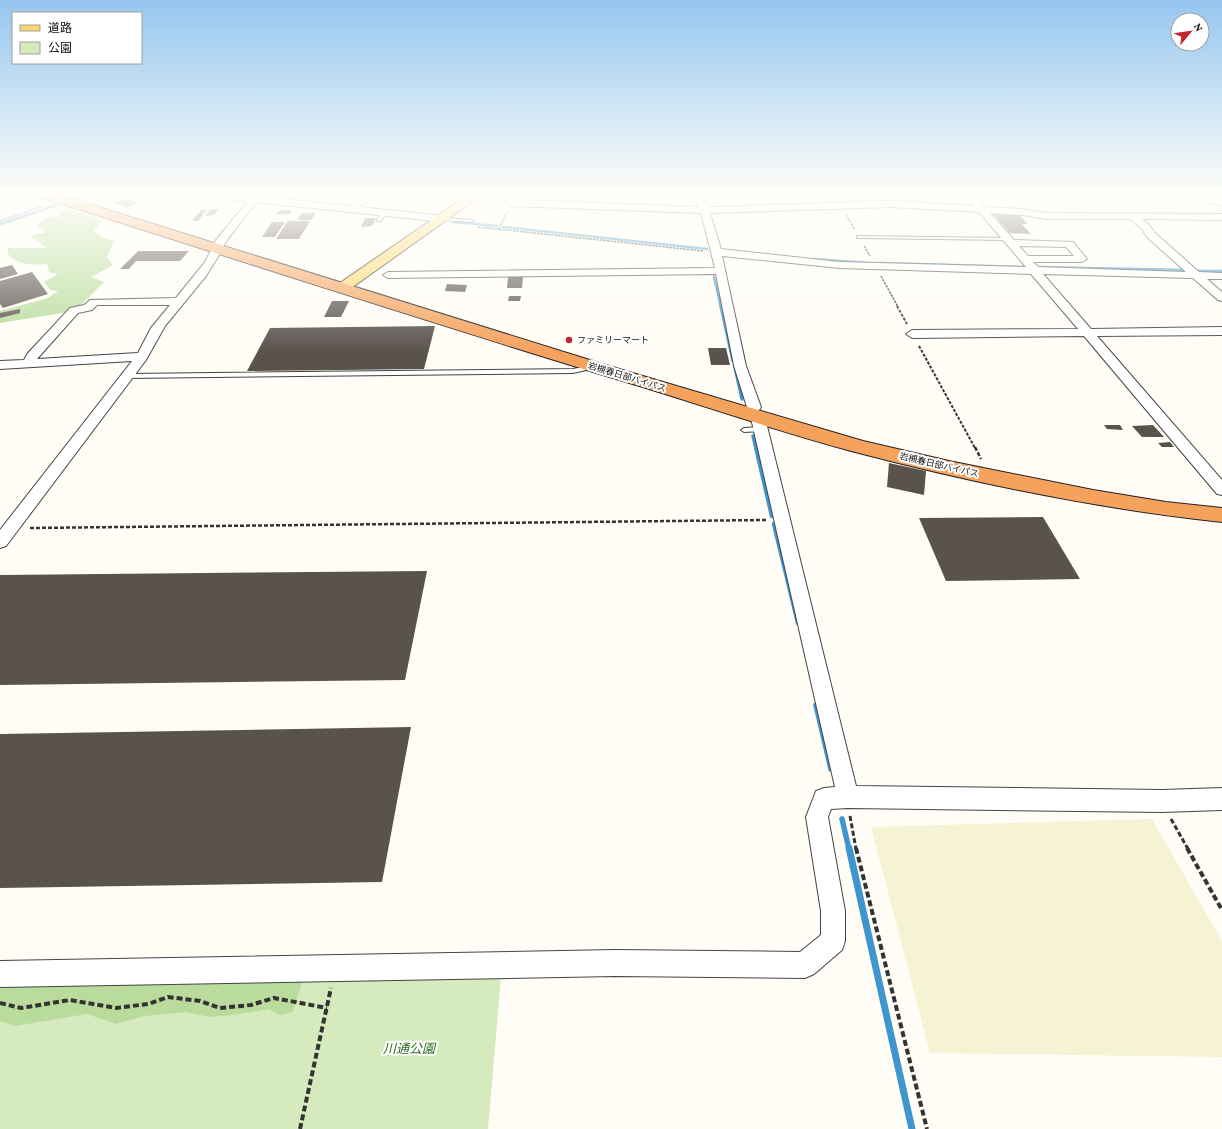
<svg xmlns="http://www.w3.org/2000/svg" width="1222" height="1129" font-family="'Crimson Pro','Noto Sans JP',serif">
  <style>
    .farmland { fill: #f6f3d4 }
    .green { fill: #d5ebbd }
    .forest { fill: #b9dc9c }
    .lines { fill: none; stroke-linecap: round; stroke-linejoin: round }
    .stream-far4 { stroke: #3f96cf; stroke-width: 2.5 }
    .stream-far3 { stroke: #3f96cf; stroke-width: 3.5 }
    .stream-far2 { stroke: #3f96cf; stroke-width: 4.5 }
    .stream-far1 { stroke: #3f96cf; stroke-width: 5.5 }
    .stream { stroke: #3f96cf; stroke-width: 7 }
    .building { fill: #5a524d }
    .lane-casing { stroke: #444; stroke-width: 2 }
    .street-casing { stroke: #444; stroke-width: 2 }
    .primary-casing { stroke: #222; stroke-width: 2 }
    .highway-casing { stroke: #222; stroke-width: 2 }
    .path-far4 { stroke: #333; stroke-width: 1.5; stroke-dasharray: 2.5 1; stroke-linecap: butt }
    .path-far3 { stroke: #333; stroke-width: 2; stroke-dasharray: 3 1.5; stroke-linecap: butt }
    .path-far2 { stroke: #333; stroke-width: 2.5; stroke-dasharray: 4 2; stroke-linecap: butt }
    .path-far1 { stroke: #333; stroke-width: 3; stroke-dasharray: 5 2.5; stroke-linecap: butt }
    .path { stroke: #333; stroke-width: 4; stroke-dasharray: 6 3; stroke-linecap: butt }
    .lane { fill: #fff; fill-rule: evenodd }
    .street { fill: #fff; fill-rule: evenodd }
    .primary { fill: #f9d66b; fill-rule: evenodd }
    .highway { fill: #f5a25d; fill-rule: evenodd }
    .poi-dot { fill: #c4262e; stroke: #fff; stroke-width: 1.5 }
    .labels { text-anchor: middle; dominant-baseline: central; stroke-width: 4; stroke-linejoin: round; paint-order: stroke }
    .far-poi-label { font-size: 9px; fill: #111; stroke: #fff; text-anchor: start }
    .far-street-label { font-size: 9px; fill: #111; stroke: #fff }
    .near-park-label { font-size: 13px; font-style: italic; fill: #2f6b1f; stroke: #fff }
  </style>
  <rect width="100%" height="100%" fill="#fffdf5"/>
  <!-- farmland -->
  <path class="farmland" d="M 1152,819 L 1222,941 L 1222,1057 L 930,1053 L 871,827 Z"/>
  <!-- green -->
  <path class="green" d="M 502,965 L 488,1129 L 0,1129 L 0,974 Z"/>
  <!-- forest -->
  <g class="forest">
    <path d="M 70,209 L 102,220 L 94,231 L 102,237 L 114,241 L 107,257 L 113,265 L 91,277 L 104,282 L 80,306 L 68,312 L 0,323 L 0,311 L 48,298 L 58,291 L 50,290 L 44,282 L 58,274 L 49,272 L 47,264 C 32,265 19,266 8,254 L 8,248 L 47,248 L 32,238 L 31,235 L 46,233 L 37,225 L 46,218 L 60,216 L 58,213 L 62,210 Z"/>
    <path d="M 303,979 L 293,1012 L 281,1015 L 268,1009 L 233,1015 L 210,1017 L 186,1012 L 145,1016 L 116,1024 L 87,1014 L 15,1026 L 0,1021 L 0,987 Z"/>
  </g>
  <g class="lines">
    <!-- stream-far4 -->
    <g class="stream-far4">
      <path d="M 184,194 L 210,197"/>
      <path d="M 88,195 L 92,194"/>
      <path d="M 453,222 L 497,226"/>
      <path d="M 0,224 L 60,204"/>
      <path d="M 503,227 L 707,249"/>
      <path d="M 815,259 L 869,263"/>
      <path d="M 879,263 L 1024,267"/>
      <path d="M 1036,267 L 1189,270"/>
      <path d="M 1198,271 L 1222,271"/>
      <path d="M 714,277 L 721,307"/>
    </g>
    <!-- stream-far3 -->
    <g class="stream-far3">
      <path d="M 721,306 L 733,360"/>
      <path d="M 735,367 L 742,399"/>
      <path d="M 753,436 L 756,448"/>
    </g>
    <!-- stream-far2 -->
    <g class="stream-far2">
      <path d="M 756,447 L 772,516"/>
      <path d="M 774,524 L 798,623"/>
    </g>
    <!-- stream-far1 -->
    <g class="stream-far1">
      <path d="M 816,705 L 831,769"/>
      <path d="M 842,819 L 849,849"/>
    </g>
    <!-- stream -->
    <path class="stream" d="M 849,848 L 912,1129"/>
  </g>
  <!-- building -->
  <g class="building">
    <path d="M 138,194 L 141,195 L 134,199 L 121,195 Z"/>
    <path d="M 126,198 L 138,202 L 127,207 L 114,203 Z"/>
    <path d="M 210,209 L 219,209 L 214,215 L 205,216 Z"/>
    <path d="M 201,210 L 207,210 L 198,221 L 192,221 Z"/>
    <path d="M 279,210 L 292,210 L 290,214 L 276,215 Z"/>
    <path d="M 302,213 L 316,213 L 311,220 L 297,220 Z"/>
    <path d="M 992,213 L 1018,214 L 1028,224 L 1022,224 L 1031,234 L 1010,233 Z"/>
    <path d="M 365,218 L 376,218 L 372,226 L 361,227 Z"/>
    <path d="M 288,221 L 310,221 L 299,239 L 276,239 Z"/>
    <path d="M 272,222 L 285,222 L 275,237 L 262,237 Z"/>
    <path d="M 138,251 L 189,251 L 180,261 L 136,261 L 129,269 L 120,269 Z"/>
    <path d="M 12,265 L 18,274 L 0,279 L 0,268 Z"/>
    <path d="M 32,272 L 48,294 L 3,308 L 0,304 L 0,281 Z"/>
    <path d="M 508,277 L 523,277 L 522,288 L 507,288 Z"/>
    <path d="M 447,284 L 467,285 L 465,292 L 445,291 Z"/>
    <path d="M 509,296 L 521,296 L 520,301 L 508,301 Z"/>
    <path d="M 332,301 L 349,301 L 341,317 L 324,317 Z"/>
    <path d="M 20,309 L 20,313 L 0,318 L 0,313 Z"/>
    <path d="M 435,326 L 424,369 L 247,371 L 270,328 Z"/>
    <path d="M 708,348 L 726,348 L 730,365 L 711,365 Z"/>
    <path d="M 1104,425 L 1120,425 L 1123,430 L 1107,429 Z"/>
    <path d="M 1153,425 L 1164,437 L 1142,437 L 1132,426 Z"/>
    <path d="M 1170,442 L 1174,447 L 1162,447 L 1158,443 Z"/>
    <path d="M 889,463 L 926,471 L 924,495 L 887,487 Z"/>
    <path d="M 1043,517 L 1080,579 L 946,581 L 919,518 Z"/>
    <path d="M 427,571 L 405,680 L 0,685 L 0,575 Z"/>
    <path d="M 411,727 L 382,882 L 0,888 L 0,734 Z"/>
  </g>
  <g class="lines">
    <defs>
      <g id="lane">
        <path d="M 382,211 L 386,212 L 381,221 L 377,221 L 377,220 Z"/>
        <path d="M 443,218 L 472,220 L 474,221 L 472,222 L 441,220 L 441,219 Z"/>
        <path d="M 857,236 L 1008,238 L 1010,239 L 1008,240 L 859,238 L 857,238 Z"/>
        <path d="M 593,365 L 595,366 L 595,368 L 573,373 L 127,378 L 124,376 L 127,374 L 573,369 Z"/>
        <path d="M 761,427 L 764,429 L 763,431 L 744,432 L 741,430 L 744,428 Z"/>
      </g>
      <g id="street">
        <path d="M 71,194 L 83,194 L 77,198 L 71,198 Z"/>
        <path d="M 201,194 L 233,194 L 350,206 L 364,194 L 374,194 L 360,207 L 443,216 L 448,219 L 443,222 L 256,202 L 225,243 L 221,252 L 206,276 L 165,326 L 146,360 L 6,546 L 0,548 L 0,530 L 132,361 L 0,369 L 0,361 L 24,360 L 28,353 L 70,308 L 84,305 L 90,300 L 176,298 L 205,262 L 216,240 L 248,201 L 205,197 ZM 97,305 L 170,305 L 151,328 L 138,353 L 37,359 L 78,313 L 92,310 Z"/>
        <path d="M 511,194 L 520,194 L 517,200 L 699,207 L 692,194 L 701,194 L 709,207 L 892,201 L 974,206 L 965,194 L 974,194 L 985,207 L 1022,209 L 1046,213 L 1222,214 L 1222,220 L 1142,219 L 1149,225 L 1155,233 L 1199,272 L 1222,273 L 1222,279 L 1207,279 L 1222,292 L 1222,301 L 1218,300 L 1193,278 L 1043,274 L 1091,329 L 1222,327 L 1222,335 L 1097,336 L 1222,480 L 1222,495 L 1217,494 L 1084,336 L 912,338 L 906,334 L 912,330 L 1078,329 L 1031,274 L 840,268 L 722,256 L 746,366 L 761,407 L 759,410 L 749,410 L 747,407 L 734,366 L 716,274 L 388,278 L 383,275 L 388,272 L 715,268 L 701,213 L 511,206 L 506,203 ZM 892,207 L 979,212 L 1026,267 L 840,262 L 721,249 L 710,213 ZM 990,213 L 1022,215 L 1046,219 L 1130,219 L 1142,229 L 1147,237 L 1186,272 L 1038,267 L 1033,262 L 1082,262 L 1087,259 L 1073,242 L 1014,240 ZM 1019,246 L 1066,247 L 1074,256 L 1028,256 Z"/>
        <path d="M 1189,194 L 1203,194 L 1222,200 L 1222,206 Z"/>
        <path d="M 758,414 L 763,415 L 765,418 L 856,786 L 1162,790 L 1222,788 L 1222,810 L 1162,812 L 848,808 L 831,809 L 828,817 L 845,911 L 845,941 L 842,950 L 814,974 L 805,978 L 615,976 L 0,987 L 0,961 L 615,950 L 800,952 L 821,935 L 821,911 L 806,817 L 816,791 L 824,788 L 835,787 L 751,418 L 753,415 Z"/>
      </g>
      <path id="primary" d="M 469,194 L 483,194 L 347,291 L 337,291 L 335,288 L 337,285 Z"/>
      <path id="highway" d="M 38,194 L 57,194 L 609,366 L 863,441 L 949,461 L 1093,490 L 1166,502 L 1222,508 L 1222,522 C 1100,509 978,484 859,453 C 787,434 717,410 646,388 C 443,327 242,261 40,197 Z"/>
    </defs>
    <!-- lane casing -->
    <use href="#lane" class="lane-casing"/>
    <!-- street casing -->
    <use href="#street" class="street-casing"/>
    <!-- primary casing -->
    <use href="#primary" class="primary-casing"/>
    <!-- highway casing -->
    <use href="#highway" class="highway-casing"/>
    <!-- path-far4 -->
    <g class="path-far4">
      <path d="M 846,215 L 855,230"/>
      <path d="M 0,221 L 43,206"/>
      <path d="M 478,227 L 703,251"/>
      <path d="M 499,229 L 507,212"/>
      <path d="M 864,246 L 870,256"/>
      <path d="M 881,276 L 898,307"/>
    </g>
    <!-- path-far3 -->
    <g class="path-far3">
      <path d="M 897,306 L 907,324"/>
      <path d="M 919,346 L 975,448"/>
    </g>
    <!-- path-far2 -->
    <g class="path-far2">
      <path d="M 975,447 L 981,459"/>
      <path d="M 30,528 L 766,520"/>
    </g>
    <!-- path-far1 -->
    <g class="path-far1">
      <path d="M 850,816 L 856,849"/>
      <path d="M 1171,819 L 1188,849"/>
    </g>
    <!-- path -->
    <g class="path">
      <path d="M 856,848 L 927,1129"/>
      <path d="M 1187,848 L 1222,910"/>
      <path d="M 0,1003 L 21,1008 L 70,1000 L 116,1008 L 148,1004 L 168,997 L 200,1001 L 220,1008 L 251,1005 L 274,998 L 327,1008"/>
      <path d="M 300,1129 L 331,988"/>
    </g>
    <!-- lane -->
    <use href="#lane" class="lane"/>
    <!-- street -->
    <use href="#street" class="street"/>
    <!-- primary -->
    <use href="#primary" class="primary"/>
    <!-- highway -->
    <use href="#highway" class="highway"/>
  </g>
  <!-- sky -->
  <linearGradient id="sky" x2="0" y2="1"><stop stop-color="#95c6ee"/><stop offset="0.55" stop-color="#fffefa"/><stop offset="1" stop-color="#fffefa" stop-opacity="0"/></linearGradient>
  <rect width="1222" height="352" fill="url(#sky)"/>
  <!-- markers -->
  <circle class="poi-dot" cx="569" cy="340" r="4"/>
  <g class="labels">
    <!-- far-poi labels -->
    <g class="far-poi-label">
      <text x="577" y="340">ファミリーマート</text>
    </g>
    <!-- far-street labels -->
    <g class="far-street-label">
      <text transform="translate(627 377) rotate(17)">岩槻春日部バイパス</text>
      <text transform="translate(939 465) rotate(13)">岩槻春日部バイパス</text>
    </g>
    <!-- near-park labels -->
    <g class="near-park-label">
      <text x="409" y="1048">川通公園</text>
    </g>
  </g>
  <!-- legend -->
  <rect x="12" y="12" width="130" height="52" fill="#ffffff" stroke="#a0a0a0"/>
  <rect x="20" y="25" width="20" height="6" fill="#f9d66b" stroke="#a0a0a0"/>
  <text x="48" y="32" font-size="12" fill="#111111">道路</text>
  <rect x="20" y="42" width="20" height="12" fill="#d5ebbd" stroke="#a0a0a0"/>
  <text x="48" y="52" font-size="12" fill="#111111">公園</text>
  <!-- north arrow -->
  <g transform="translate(1190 32) rotate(61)"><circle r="19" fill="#ffffff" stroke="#a0a0a0"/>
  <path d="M0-3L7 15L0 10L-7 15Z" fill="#c4262e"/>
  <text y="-6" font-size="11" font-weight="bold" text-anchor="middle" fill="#111111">N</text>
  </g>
</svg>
